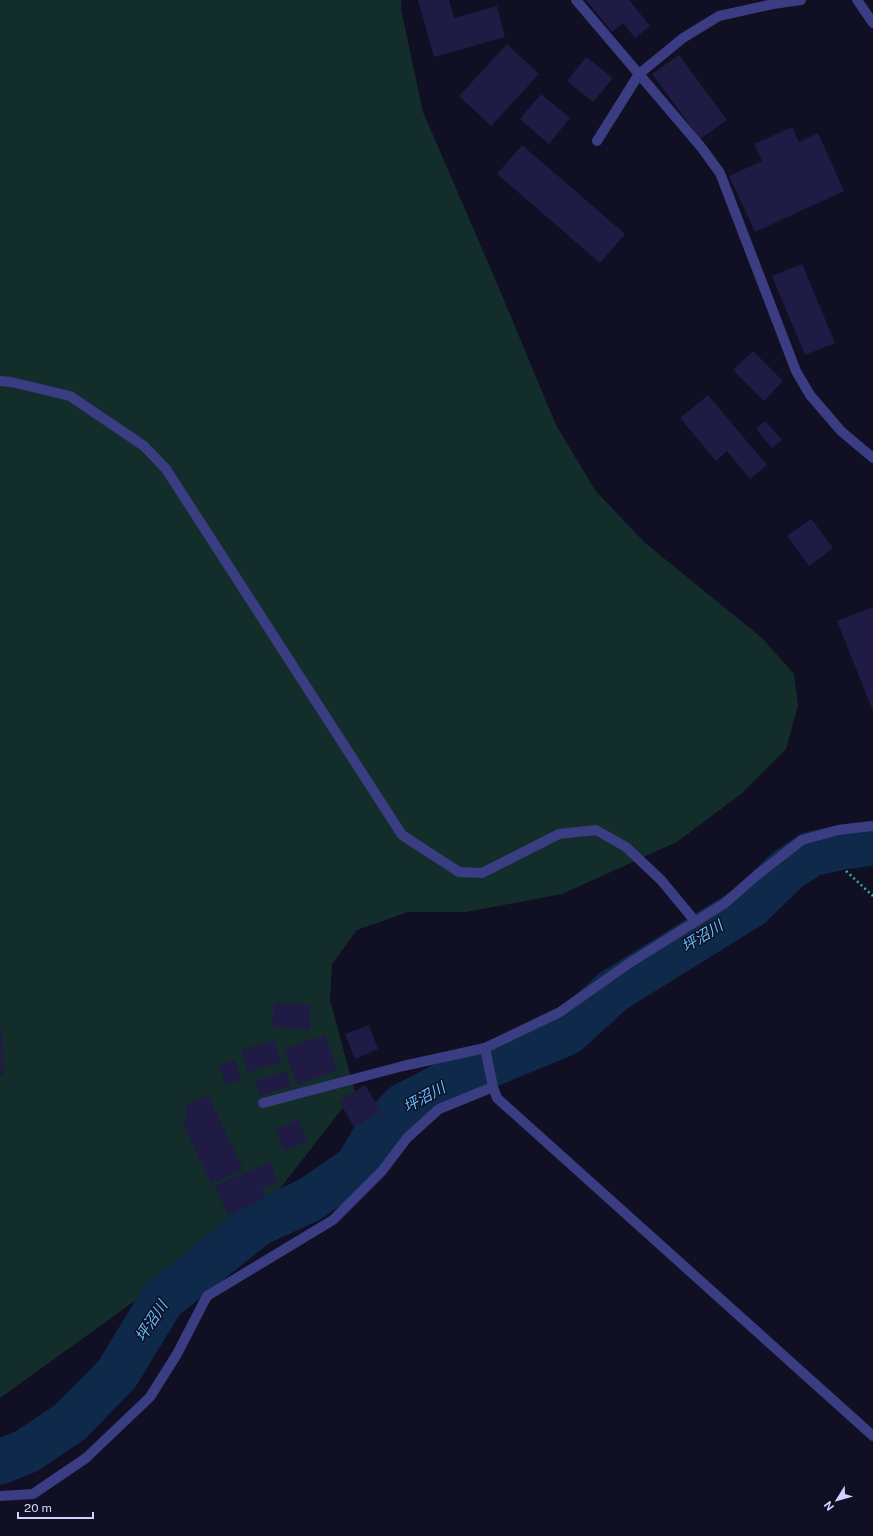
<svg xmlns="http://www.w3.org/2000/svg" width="873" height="1536" font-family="'Public Sans','Noto Sans JP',sans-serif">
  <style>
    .green { fill: #122d2a }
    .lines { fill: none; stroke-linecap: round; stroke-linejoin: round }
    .river { stroke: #0e2949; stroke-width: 45 }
    .building { fill: #201b44 }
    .path { stroke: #31b4a1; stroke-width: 2.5; stroke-dasharray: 2 3; stroke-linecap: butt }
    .lane { stroke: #3a3d82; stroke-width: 10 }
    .street { stroke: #3a3d82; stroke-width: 10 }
    .labels { text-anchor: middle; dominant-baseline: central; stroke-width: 3; stroke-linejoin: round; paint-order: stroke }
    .water-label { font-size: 15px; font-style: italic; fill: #62c1fd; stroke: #100f24 }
  </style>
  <rect width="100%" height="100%" fill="#100f24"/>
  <!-- green -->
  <path class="green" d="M 0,0 L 401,0 L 401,9 L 423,112 L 496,281 L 556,425 L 595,490 L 644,542 L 762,638 L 794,674 L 798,706 L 786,749 L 741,794 L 677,842 L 562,894 L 466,912 L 408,912 L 357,930 L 332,964 L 330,1000 L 355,1092 L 272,1199 L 189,1262 L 0,1398 Z"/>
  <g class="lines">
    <!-- river -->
    <path class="river" d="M 0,1462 L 27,1451 L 70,1422 L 117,1374 L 162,1300 L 257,1224 L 309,1200 L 357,1167 L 377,1133 L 403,1106 L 451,1081 L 567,1033 L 613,991 L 750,906 L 787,870 L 811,854 L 843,847 L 873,843"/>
  </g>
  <!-- building -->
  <g class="building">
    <path d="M 418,0 L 449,0 L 454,18 L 497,6 L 505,37 L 434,57 Z"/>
    <path d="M 586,0 L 629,0 L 650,26 L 635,38 L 623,23 L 612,32 Z"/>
    <path d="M 507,44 L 539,74 L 491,126 L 459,96 Z"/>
    <path d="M 679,55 L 727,120 L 700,139 L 652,74 Z"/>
    <path d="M 586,57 L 613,78 L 593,102 L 567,81 Z"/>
    <path d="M 541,94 L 570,118 L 549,144 L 520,119 Z"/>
    <path d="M 792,127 L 799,142 L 818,133 L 844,191 L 755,232 L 729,176 L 762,161 L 754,144 Z"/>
    <path d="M 522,145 L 625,234 L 600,263 L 497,174 Z"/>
    <path d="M 802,264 L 835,343 L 805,355 L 772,276 Z"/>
    <path d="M 753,351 L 783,381 L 764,401 L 733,370 Z"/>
    <path d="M 708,395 L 767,465 L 750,479 L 727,451 L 716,461 L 680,418 Z"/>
    <path d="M 765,421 L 782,440 L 772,448 L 756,429 Z"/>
    <path d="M 811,519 L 833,548 L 809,566 L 787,536 Z"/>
    <path d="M 873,607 L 873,711 L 837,621 Z"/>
    <path d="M 274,1003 L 311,1005 L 310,1030 L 272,1027 Z"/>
    <path d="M 369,1025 L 378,1049 L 355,1059 L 345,1034 Z"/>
    <path d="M 0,1030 L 2,1030 L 4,1075 L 0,1075 Z"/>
    <path d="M 325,1035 L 337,1070 L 297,1085 L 284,1049 Z"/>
    <path d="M 274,1040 L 281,1062 L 248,1072 L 241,1050 Z"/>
    <path d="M 234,1059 L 241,1080 L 226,1085 L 219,1065 Z"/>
    <path d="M 286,1071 L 291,1086 L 260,1096 L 255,1081 Z"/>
    <path d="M 365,1085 L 381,1111 L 354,1127 L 339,1101 Z"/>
    <path d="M 208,1095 L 243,1169 L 211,1184 L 184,1126 L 187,1104 Z"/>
    <path d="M 298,1119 L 308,1140 L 285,1151 L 275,1129 Z"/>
    <path d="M 270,1162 L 278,1182 L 261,1189 L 265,1198 L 228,1215 L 215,1186 Z"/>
  </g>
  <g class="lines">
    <!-- path -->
    <path class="path" d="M 846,871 L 873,896"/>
    <!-- lane -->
    <path class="lane" d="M 576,0 L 701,147 L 720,173 L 796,371 L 810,395 L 841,431 L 873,458"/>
    <!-- street -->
    <g class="street">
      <path d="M 857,0 L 873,23"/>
      <path d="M 597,141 L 639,74 L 683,38 L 719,16 L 773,4 L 801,0"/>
      <path d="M 0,381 L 11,382 L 70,396 L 144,446 L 166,469 L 402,835 L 459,872 L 482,873 L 559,834 L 596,830 L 626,847 L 661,880 L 695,921"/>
      <path d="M 873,826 L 838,830 L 802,840 L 757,875 L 725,903 L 628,964 L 560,1012 L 485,1048 L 493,1087 L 497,1098 L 873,1436"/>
      <path d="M 263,1103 L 403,1066 L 485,1048"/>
      <path d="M 0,1496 L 33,1494 L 86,1458 L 150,1397 L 177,1354 L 207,1296 L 333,1220 L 382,1171 L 407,1138 L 439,1109 L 493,1087"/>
    </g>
  </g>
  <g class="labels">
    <!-- water labels -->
    <g class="water-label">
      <text transform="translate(702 936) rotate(-32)">坪沼川</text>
      <text transform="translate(424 1097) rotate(-29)">坪沼川</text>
      <text transform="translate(151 1321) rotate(-57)">坪沼川</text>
    </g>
  </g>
  <!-- north arrow -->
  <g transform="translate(837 1500) rotate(233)" stroke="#100f24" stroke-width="3" paint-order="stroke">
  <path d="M0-3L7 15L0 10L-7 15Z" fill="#d3d2fe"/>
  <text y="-6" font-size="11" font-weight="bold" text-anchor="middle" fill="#d3d2fe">N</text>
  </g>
  <!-- scale -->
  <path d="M18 1512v6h75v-6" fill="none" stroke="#d3d2fe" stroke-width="2"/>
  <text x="24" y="1512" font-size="12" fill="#d3d2fe" stroke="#100f24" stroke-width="3" paint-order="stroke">20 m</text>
</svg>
